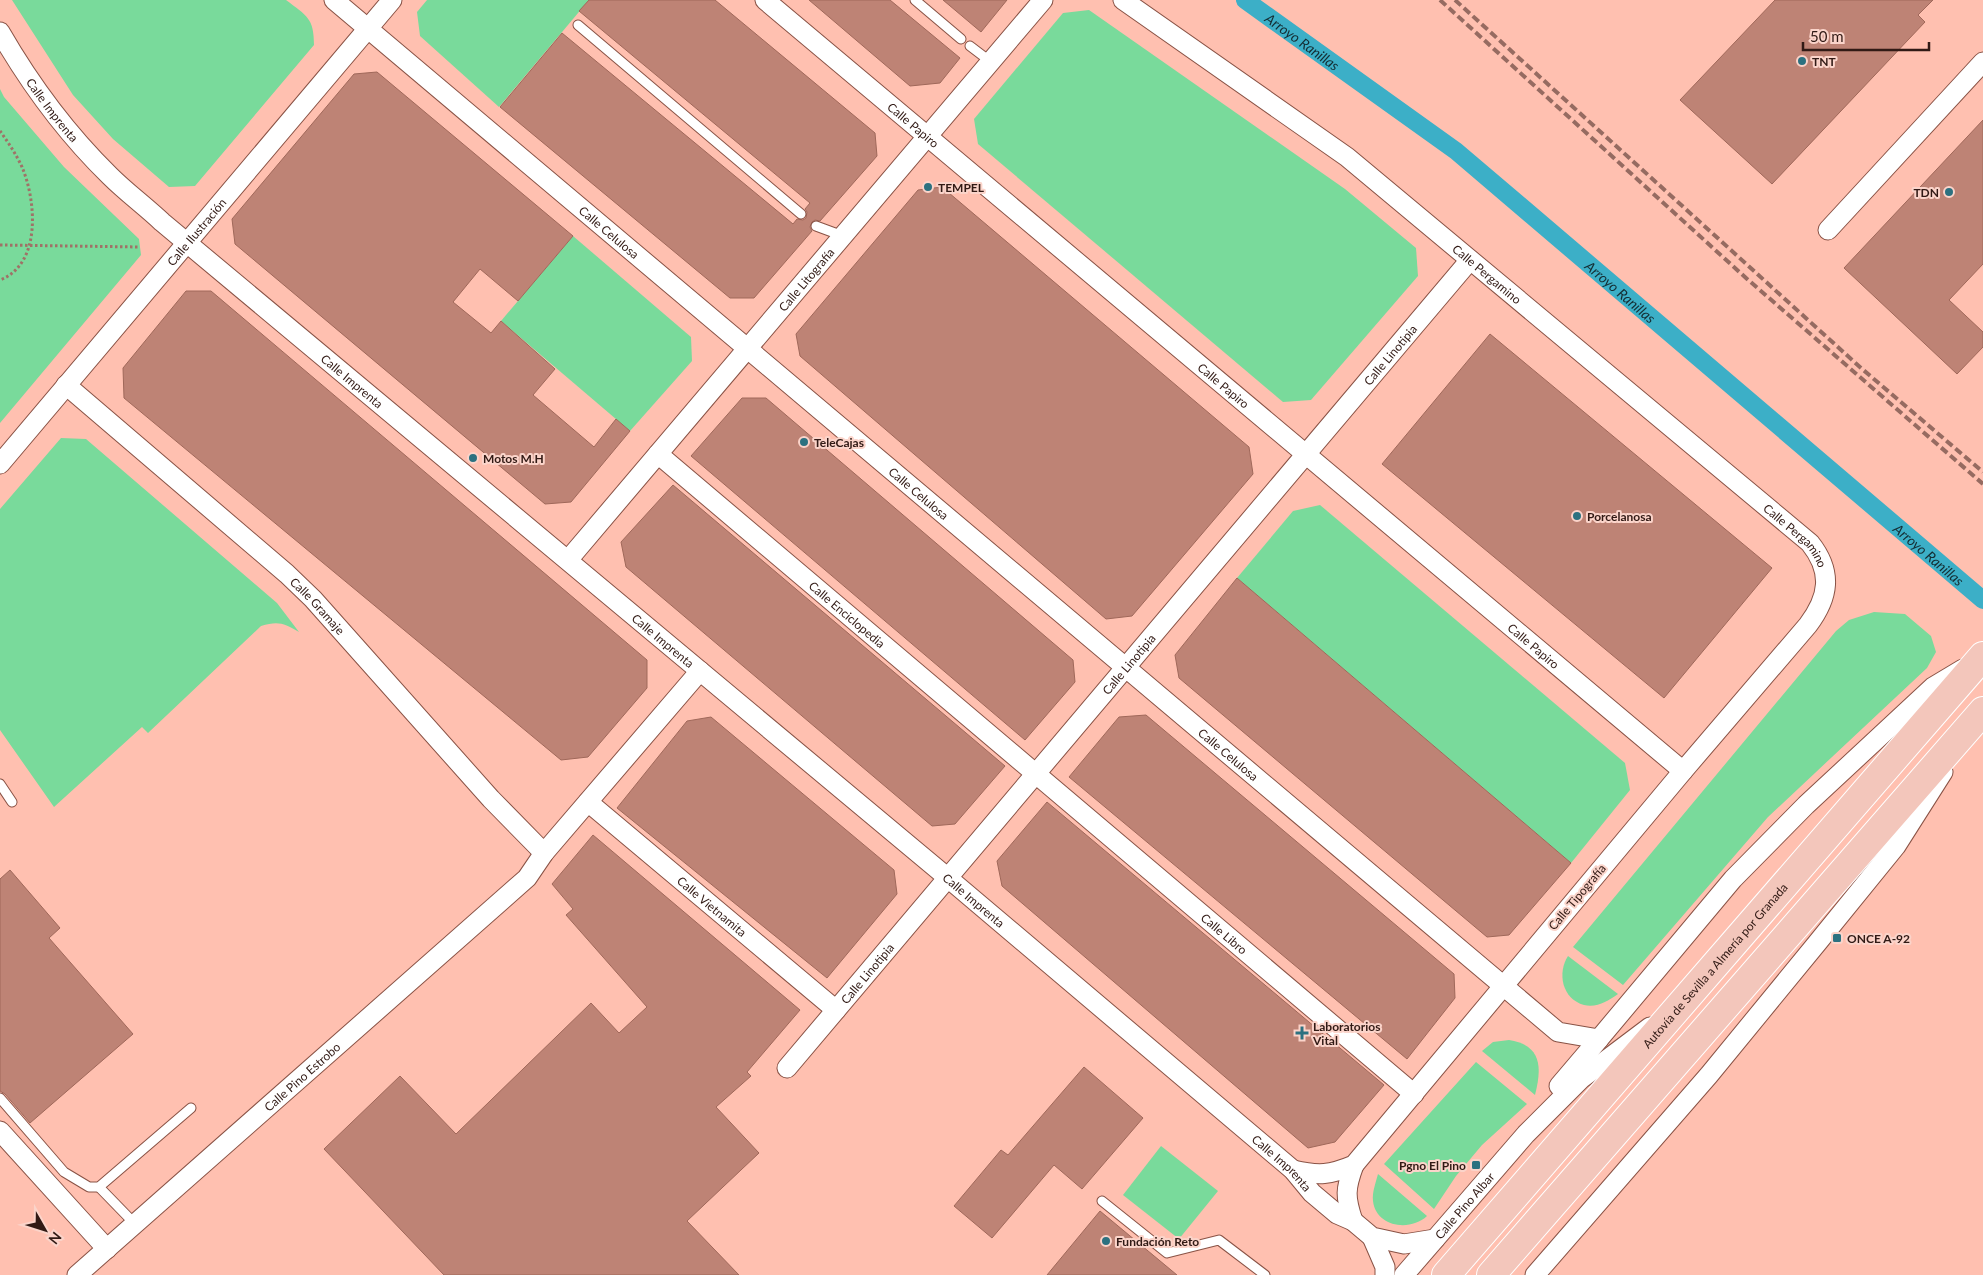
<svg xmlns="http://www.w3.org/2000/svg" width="1983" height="1275" font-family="Lato,sans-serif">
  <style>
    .green { fill: #79da9b }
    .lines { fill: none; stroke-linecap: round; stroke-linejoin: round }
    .canal { stroke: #3cafc7; stroke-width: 18 }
    .building { fill: #be8375; stroke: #a0685a }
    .service-casing { stroke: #895245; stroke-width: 11 }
    .minor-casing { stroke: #895245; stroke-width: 21 }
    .trunk-casing { stroke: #fff; stroke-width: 30 }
    .path { stroke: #9f7267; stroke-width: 3; stroke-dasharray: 2.5 2.5; stroke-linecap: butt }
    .service { stroke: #fff; stroke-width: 9 }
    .minor { stroke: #fff; stroke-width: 19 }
    .trunk { stroke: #f3c6bb; stroke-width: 28 }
    .rail { stroke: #966b61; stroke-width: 4; stroke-dasharray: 8 4; stroke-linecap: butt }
    .poi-dot { fill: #2c7180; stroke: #fbd4ca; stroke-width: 2 }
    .labels { text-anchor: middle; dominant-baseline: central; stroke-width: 4; stroke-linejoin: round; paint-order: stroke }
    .poi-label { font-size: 12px; font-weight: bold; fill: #311a15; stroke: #fbd4ca; text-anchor: start }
    .street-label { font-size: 12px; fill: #311a15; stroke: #fbd4ca }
    .water-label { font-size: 14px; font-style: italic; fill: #142d33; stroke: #fbd4ca }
  </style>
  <rect width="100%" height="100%" fill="#ffc0b0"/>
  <!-- green -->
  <g class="green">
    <path d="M 12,0 L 286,0 C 307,16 314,18 314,45 L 195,186 L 169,187 L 113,139 L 73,95 Z"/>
    <path d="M 427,0 L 589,0 L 499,107 L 420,36 L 417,12 Z"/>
    <path d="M 1089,10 L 1345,189 L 1416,248 L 1418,276 L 1311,400 L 1283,402 L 978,144 L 974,119 L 1063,13 Z"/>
    <path d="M 0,89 L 4,97 L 64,167 L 139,239 L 141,255 L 0,423 Z"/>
    <path d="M 573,236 L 691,337 L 692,361 L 630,431 L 501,321 Z"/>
    <path d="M 61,438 L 86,439 L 277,603 L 299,632 C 284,623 278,621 261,626 L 148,733 L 142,727 L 54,807 L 0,730 L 0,509 Z"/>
    <path d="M 1320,505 L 1625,763 L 1630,790 L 1571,863 L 1237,578 L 1293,511 Z"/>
    <path d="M 1874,612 L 1905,614 L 1931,636 L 1936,652 L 1927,668 L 1768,817 L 1623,985 L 1573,947 L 1836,631 L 1849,620 Z"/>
    <path d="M 1568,956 L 1618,994 C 1608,1001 1597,1008 1584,1005 C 1562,999 1557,973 1568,956 Z"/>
    <path d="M 1509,1040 C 1542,1045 1542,1068 1535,1095 L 1482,1051 L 1493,1042 Z"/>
    <path d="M 1476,1062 L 1527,1104 L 1482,1145 L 1456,1176 L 1434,1209 L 1384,1164 Z"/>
    <path d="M 1161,1146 L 1218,1191 L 1179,1239 L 1123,1195 Z"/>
    <path d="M 1378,1174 L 1427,1216 C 1410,1232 1376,1227 1373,1201 C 1372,1192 1376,1182 1378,1174 Z"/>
  </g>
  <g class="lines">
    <!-- canal -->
    <path class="canal" id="s1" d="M 1245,0 L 1456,151 L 1983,600"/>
  </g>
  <!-- building -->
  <g class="building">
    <path d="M 589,0 L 715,0 L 875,133 L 877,156 L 820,221 L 815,220 L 812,222 L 810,227 L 812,231 L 754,298 L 730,298 L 500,107 L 562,33 L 793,224 L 797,219 L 803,220 L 806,218 L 807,212 L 805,209 L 810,203 L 579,11 Z"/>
    <path d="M 809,0 L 890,0 L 960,58 L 940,83 L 910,86 Z"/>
    <path d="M 943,0 L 1007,0 L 981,32 Z"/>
    <path d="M 1775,0 L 1933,0 L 1918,15 L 1925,22 L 1772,184 L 1680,100 Z"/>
    <path d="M 377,72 L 573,236 L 518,301 L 480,269 L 453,302 L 491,333 L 501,321 L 555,369 L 533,395 L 594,447 L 616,419 L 630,431 L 571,502 L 545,504 L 235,244 L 232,219 L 354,74 Z"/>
    <path d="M 1983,120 L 1983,264 L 1949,300 L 1983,332 L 1983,347 L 1957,374 L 1844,268 Z"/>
    <path d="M 942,187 L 1249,447 L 1253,474 L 1132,616 L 1106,619 L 800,356 L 796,334 L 918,190 Z"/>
    <path d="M 186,291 L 211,291 L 647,660 L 647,688 L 588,757 L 561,760 L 124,398 L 123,368 Z"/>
    <path d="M 1490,334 L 1772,568 L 1664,698 L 1382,464 Z"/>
    <path d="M 742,398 L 766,398 L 1073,660 L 1075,682 L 1025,740 L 691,456 Z"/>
    <path d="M 673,485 L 1005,766 L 955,824 L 932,826 L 626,567 L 621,542 Z"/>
    <path d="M 1237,578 L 1571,863 L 1509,935 L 1487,937 L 1179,678 L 1175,655 Z"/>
    <path d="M 1146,715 L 1454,974 L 1455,998 L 1407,1059 L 1069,777 L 1119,717 Z"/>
    <path d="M 711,717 L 894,870 L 897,894 L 827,978 L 617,808 L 687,721 Z"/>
    <path d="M 1047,802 L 1384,1085 L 1335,1142 L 1308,1148 L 1002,886 L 997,861 Z"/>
    <path d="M 593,835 L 800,1010 L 747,1072 L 751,1076 L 716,1107 L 759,1153 L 687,1221 L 739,1275 L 444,1275 L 324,1149 L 400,1076 L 456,1134 L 591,1003 L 619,1033 L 647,1007 L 566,915 L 573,909 L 552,884 Z"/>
    <path d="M 10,870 L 60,928 L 49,938 L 133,1034 L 30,1123 L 5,1094 L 0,1091 L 0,879 Z"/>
    <path d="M 1084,1067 L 1143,1118 L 1082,1189 L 1054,1165 L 992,1238 L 954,1206 L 1001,1150 L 1008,1155 Z"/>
    <path d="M 1100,1211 L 1177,1275 L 1047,1275 Z"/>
  </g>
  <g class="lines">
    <defs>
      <g id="service">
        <path d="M 915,0 L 961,39"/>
        <path d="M 578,25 L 801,214"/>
        <path d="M 970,46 L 991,62"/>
        <path d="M 816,226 L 843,236"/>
        <path d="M 0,784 L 12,802"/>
        <path d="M 0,1098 L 64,1172 L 89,1187 L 99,1187 L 191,1108"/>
        <path d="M 99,1187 L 135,1224"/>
        <path d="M 1102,1201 L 1167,1253 L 1219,1240 L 1265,1275"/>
      </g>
      <g id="minor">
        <path id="s2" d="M 334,0 L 1558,1032 L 1599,1039 L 1733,879 L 1806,805 L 1933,687 L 1963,669"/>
        <path id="s3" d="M 765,0 L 1683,771"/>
        <path id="s4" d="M 1123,0 L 1347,157 L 1810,543 C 1833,572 1829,597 1808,625 L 1683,771 L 1354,1165 C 1330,1175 1319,1176 1293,1170"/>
        <path id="s5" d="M 0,32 C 30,84 67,134 110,176 C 126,192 145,206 162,222 L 948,878 L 1293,1170 L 1312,1193 L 1337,1214 L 1353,1221 L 1372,1237 L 1404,1244 L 1435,1239"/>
        <path d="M 1828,230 L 1983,62"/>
        <path id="s6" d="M 66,385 L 287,574 L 313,599 L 491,799 L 544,853"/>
        <path id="s7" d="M 658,454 L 1414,1094"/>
        <path id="s8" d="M 0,464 L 392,0"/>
        <path id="s9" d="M 568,560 L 1043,0"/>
        <path id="s10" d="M 588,802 L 836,1010"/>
        <path id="s11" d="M 787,1068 L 1470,260"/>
        <path d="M 1559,1086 L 1599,1039"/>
        <path d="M 0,1131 L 107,1249"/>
        <path d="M 1353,1221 C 1345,1197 1345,1189 1354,1165"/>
        <path d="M 1372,1237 L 1385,1267 L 1385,1275"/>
        <path id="s12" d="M 77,1275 L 527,878 L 544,853 L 700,671"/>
        <path id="s13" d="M 1404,1275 L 1526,1134 L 1581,1079 L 1650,1027"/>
        <path d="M 1535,1275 L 1709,1075 L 1818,942 L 1896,846 L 1943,772"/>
      </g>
      <g id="trunk">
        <path id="s14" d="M 1446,1275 L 1983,656"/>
        <path d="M 1491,1275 L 1983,711"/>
      </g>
    </defs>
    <!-- service casing -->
    <use href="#service" class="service-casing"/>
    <!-- minor casing -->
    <use href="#minor" class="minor-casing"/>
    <!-- trunk casing -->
    <use href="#trunk" class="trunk-casing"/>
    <!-- path -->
    <g class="path">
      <path d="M 0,131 C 8,142 16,154 22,167 C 36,200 42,264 0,280"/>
      <path d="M 0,245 L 140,247"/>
    </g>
    <!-- service -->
    <use href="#service" class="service"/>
    <!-- minor -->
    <use href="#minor" class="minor"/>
    <!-- trunk -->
    <use href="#trunk" class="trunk"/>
    <!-- rail -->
    <g class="rail">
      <path d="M 1440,0 L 1746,278 L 1983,484"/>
      <path d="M 1455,0 L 1861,368 L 1983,472"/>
    </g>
  </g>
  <!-- markers -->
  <g class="poi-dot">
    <circle cx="1802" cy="61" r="5"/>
    <circle cx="928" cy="187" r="5"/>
    <circle cx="1949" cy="192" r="5"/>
    <circle cx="804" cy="442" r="5"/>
    <circle cx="473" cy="458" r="5"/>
    <circle cx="1577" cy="516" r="5"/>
    <rect x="1832" y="933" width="10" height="10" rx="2.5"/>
    <path d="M1299.5 1025.5h5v5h5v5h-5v5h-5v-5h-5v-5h5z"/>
    <rect x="1471" y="1160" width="10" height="10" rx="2.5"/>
    <circle cx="1106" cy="1241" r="5"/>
  </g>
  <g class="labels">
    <!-- poi labels -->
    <g class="poi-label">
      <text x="1812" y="61">TNT</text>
      <text x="938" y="187">TEMPEL</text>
      <text x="1939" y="192" text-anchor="end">TDN</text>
      <text x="814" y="442">TeleCajas</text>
      <text x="483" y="458">Motos M.H</text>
      <text x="1587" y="516">Porcelanosa</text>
      <text x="1847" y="938">ONCE A-92</text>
      <text x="1313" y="1026">Laboratorios<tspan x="1313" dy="14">Vital</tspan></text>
      <text x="1466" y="1165" text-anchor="end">Pgno El Pino</text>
      <text x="1116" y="1241">Fundación Reto</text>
    </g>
    <!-- street labels -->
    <g class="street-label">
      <text stroke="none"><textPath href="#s5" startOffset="94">Calle Imprenta</textPath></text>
      <text stroke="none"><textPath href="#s3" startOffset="194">Calle Papiro</textPath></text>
      <text stroke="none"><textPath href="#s8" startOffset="304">Calle Ilustración</textPath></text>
      <text stroke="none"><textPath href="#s2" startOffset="360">Calle Celulosa</textPath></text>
      <text stroke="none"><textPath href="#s4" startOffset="456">Calle Pergamino</textPath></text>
      <text stroke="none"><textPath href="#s9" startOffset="368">Calle Litografía</textPath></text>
      <text stroke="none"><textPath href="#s11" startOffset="934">Calle Linotipia</textPath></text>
      <text stroke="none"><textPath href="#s5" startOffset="499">Calle Imprenta</textPath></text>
      <text stroke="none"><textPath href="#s3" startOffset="599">Calle Papiro</textPath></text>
      <text stroke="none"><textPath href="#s2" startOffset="765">Calle Celulosa</textPath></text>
      <text stroke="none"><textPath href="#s4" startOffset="861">Calle Pergamino</textPath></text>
      <text stroke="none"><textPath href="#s6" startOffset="335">Calle Gramaje</textPath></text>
      <text stroke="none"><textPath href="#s7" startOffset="248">Calle Enciclopedia</textPath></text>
      <text stroke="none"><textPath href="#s5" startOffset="904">Calle Imprenta</textPath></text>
      <text stroke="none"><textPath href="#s3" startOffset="1004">Calle Papiro</textPath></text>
      <text stroke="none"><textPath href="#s11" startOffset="529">Calle Linotipia</textPath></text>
      <text stroke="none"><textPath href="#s2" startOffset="1170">Calle Celulosa</textPath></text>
      <text transform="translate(1577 897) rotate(-50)">Calle Tipografía</text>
      <text stroke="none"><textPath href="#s5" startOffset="1309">Calle Imprenta</textPath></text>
      <text stroke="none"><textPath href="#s10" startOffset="162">Calle Vietnamita</textPath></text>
      <text stroke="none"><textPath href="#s7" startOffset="742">Calle Libro</textPath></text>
      <text stroke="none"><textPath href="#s14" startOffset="410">Autovía de Sevilla a Almería por Granada</textPath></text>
      <text stroke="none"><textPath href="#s11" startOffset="124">Calle Linotipia</textPath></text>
      <text stroke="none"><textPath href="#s12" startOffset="300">Calle Pino Estrobo</textPath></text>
      <text stroke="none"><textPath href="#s5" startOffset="1714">Calle Imprenta</textPath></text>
      <text stroke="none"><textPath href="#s13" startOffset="92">Calle Pino Albar</textPath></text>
    </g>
    <!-- water labels -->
    <g class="water-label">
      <text stroke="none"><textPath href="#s1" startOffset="71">Arroyo Ranillas</textPath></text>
      <text stroke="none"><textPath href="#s1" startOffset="476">Arroyo Ranillas</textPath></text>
      <text stroke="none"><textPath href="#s1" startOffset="881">Arroyo Ranillas</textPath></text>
    </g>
  </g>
  <!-- north arrow -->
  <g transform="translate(45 1230) rotate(129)" stroke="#fbd4ca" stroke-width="4" paint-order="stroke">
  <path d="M0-4L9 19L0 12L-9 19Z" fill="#311a15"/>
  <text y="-8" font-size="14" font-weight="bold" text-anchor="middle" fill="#311a15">N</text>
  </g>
  <!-- scale -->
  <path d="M1803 42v8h126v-8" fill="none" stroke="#311a15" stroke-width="2.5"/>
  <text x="1810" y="42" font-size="15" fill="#311a15" stroke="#fbd4ca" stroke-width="4" paint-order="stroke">50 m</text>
</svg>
